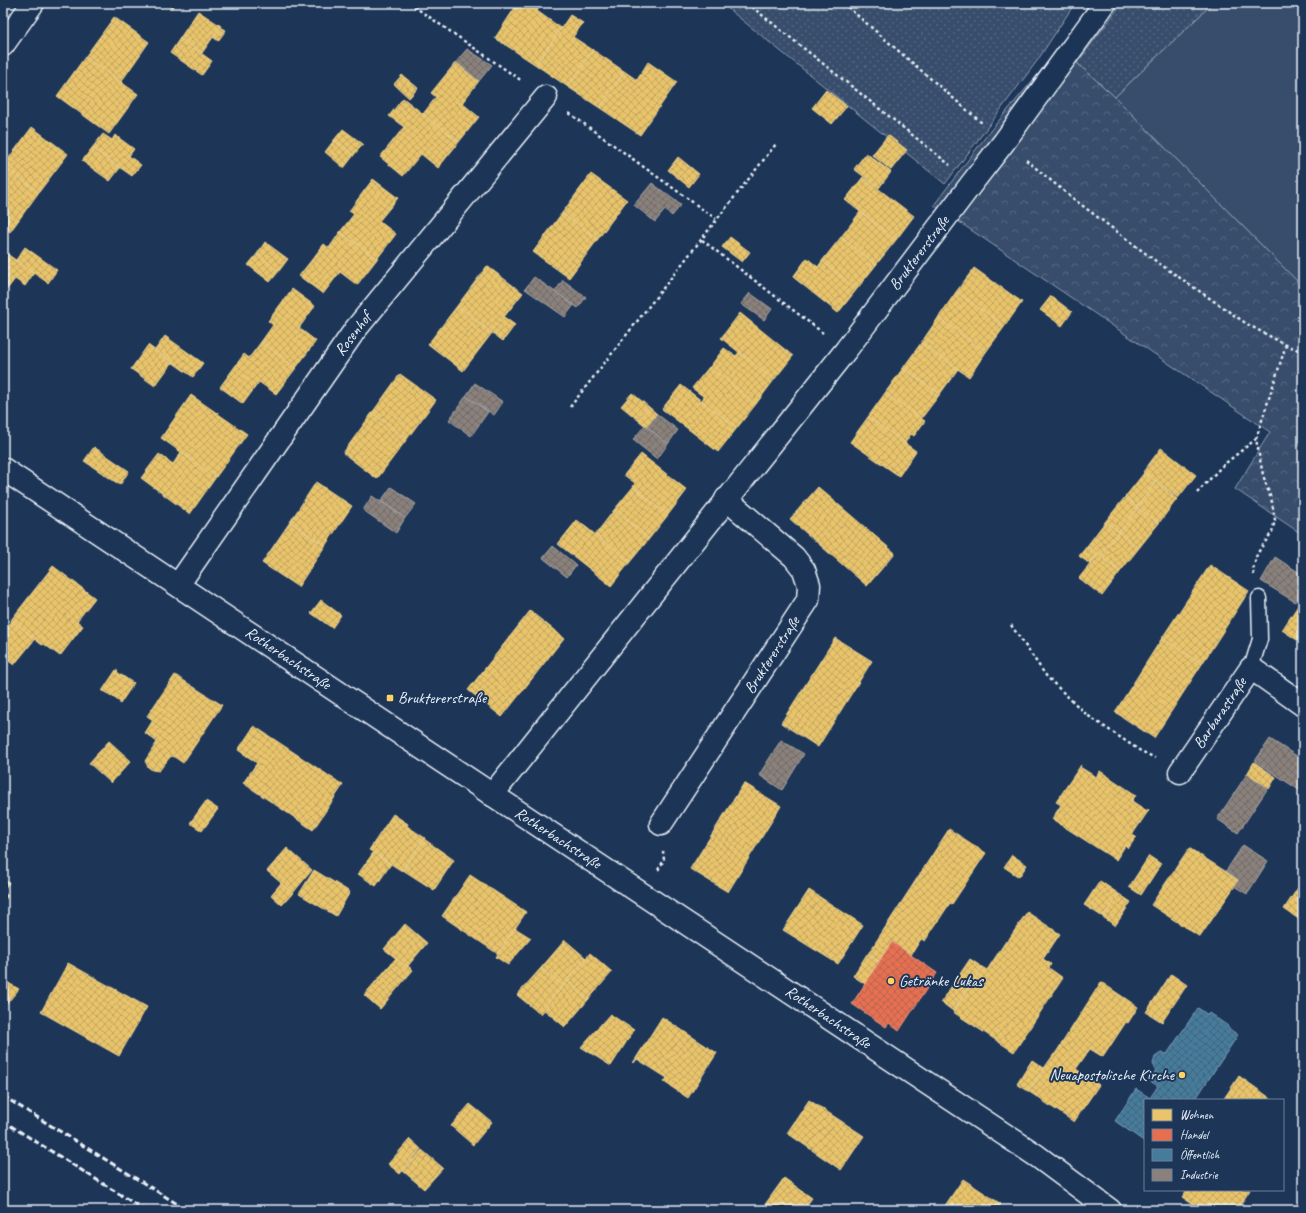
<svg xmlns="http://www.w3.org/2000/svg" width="1306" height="1213" font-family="Caveat,sans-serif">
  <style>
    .grass { fill: url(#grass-dots); stroke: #909fb2 }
    .forest { fill: url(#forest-crowns); stroke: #909fb2 }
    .garden { fill: #374d6c; stroke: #909fb2 }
    .homes { fill: url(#homes-cross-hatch); stroke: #e9d295 }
    .shops { fill: url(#shops-cross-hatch); stroke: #e79683 }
    .public { fill: url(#public-cross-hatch); stroke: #769eb8 }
    .industry { fill: url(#industry-cross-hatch); stroke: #a6a3a1 }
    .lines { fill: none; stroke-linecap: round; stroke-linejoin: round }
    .lane-casing { stroke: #e8f1f8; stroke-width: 17 }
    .street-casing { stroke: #e8f1f8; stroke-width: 25 }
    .secondary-casing { stroke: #e8f1f8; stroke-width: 25 }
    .path { stroke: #e8f1f8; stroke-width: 2.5; stroke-dasharray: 3 3; stroke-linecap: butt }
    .lane { stroke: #1d3557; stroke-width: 14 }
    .street { stroke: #1d3557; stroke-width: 22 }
    .secondary { stroke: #1d3557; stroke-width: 22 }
    .rail { stroke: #e8f1f8; stroke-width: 3; stroke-dasharray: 6 3; stroke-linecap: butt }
    .poi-dot { fill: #ffd166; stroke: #1d3557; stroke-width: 1.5 }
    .labels { text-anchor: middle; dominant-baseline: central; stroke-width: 4; stroke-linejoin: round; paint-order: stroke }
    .street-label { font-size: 16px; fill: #e8f1f8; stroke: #1d3557 }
    .poi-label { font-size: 16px; fill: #e8f1f8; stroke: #1d3557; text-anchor: start }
  </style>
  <defs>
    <pattern id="grass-dots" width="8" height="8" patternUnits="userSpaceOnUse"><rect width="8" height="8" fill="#374d6c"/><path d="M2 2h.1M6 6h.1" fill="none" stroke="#546782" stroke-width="1.8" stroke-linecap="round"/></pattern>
    <pattern id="forest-crowns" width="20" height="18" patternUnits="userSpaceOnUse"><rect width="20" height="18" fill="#374d6c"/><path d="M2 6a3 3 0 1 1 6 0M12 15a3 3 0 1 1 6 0" fill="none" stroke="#546782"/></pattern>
    <pattern id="homes-cross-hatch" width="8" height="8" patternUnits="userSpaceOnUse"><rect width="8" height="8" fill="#e9c46a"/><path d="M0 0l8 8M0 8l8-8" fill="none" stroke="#c0a562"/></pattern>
    <pattern id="shops-cross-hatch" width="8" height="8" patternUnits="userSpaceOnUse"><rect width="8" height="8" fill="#e76f51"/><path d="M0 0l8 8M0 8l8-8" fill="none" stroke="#b7634f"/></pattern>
    <pattern id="public-cross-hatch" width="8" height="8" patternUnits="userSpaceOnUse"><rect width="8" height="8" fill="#457b9d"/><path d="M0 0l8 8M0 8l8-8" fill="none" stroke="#456478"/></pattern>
    <pattern id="industry-cross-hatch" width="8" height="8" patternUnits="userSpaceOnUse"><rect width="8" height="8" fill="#8a817c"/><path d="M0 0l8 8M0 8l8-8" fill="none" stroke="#6f6a68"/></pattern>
  </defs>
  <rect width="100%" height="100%" fill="#1d3557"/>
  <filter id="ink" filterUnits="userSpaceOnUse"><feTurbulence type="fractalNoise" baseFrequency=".025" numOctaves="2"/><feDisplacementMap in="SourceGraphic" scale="8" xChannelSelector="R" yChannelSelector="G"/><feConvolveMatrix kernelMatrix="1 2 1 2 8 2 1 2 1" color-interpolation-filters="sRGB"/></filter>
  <g filter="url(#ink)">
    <!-- grass -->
    <g class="grass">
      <path d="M 721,3 L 1075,3 L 1037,61 L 945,184 Z"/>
      <path d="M 1122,3 L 1213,3 L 1115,97 L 1077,63 Z"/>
    </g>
    <!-- forest -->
    <path class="forest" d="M 1060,48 L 1115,97 L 1303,287 L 1303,535 L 1235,489 L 1270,432 L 934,205 L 990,131 Z"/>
    <!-- garden -->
    <path class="garden" d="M 1213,3 L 1303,3 L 1303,287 L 1115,97 Z"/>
    <!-- homes -->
    <g class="homes">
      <path d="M 164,3 L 175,3 L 172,8 Z"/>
      <path d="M 518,3 L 542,3 L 537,11 L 561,28 L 536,65 L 495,38 Z"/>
      <path d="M 198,11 L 221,26 L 202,53 L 180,38 Z"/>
      <path d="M 570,15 L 583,23 L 573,37 L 593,50 L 568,87 L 536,65 Z"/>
      <path d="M 114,17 L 149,42 L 121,82 L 85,57 Z"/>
      <path d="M 220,27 L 226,30 L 218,41 L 213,37 Z"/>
      <path d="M 180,38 L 212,61 L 202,75 L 170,53 Z"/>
      <path d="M 593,50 L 624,71 L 600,108 L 568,87 Z"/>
      <path d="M 85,57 L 138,94 L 109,134 L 57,96 Z"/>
      <path d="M 456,62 L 479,81 L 462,103 L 479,117 L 459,142 L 423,114 L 436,97 L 431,93 Z"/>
      <path d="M 648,62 L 677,82 L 640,135 L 600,108 L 624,71 L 637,80 Z"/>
      <path d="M 402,75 L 418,88 L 409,98 L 394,84 Z"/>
      <path d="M 826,90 L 847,106 L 832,124 L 812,108 Z"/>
      <path d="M 403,98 L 459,142 L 438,168 L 421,154 L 403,176 L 380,157 L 404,127 L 389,116 Z"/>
      <path d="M 32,127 L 68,154 L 39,192 L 3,166 Z"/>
      <path d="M 343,129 L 363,144 L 354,155 L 334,140 Z"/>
      <path d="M 103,134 L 112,140 L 115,135 L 134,149 L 129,156 L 141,165 L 132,176 L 92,148 Z"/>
      <path d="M 888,135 L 907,150 L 891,170 L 872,155 Z"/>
      <path d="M 334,140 L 354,155 L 344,168 L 325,152 Z"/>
      <path d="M 92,148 L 120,168 L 110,181 L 82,161 Z"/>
      <path d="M 866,153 L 891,172 L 879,188 L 854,169 Z"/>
      <path d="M 678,157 L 699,174 L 689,187 L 668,170 Z"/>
      <path d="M 3,166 L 39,192 L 10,232 L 3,227 Z"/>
      <path d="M 591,174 L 627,200 L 598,239 L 562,213 Z"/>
      <path d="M 863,177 L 914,216 L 896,240 L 845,200 Z"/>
      <path d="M 373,179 L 398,198 L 379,221 L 396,234 L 377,259 L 340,232 L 354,214 L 349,211 Z"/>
      <path d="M 860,212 L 896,240 L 876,265 L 841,237 Z"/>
      <path d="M 562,213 L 598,239 L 569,278 L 533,252 Z"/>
      <path d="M 340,232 L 377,259 L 357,285 L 340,272 L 323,294 L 299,276 L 324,244 L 329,248 Z"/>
      <path d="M 730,237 L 750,252 L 742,262 L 722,247 Z"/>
      <path d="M 841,237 L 876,265 L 857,289 L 822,261 Z"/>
      <path d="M 265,242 L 288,259 L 279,271 L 257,254 Z"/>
      <path d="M 25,247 L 57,270 L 48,283 L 16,260 Z"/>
      <path d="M 3,251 L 34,273 L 25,286 L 15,279 L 5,292 L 3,291 Z"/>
      <path d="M 257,254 L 279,271 L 270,282 L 248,265 Z"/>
      <path d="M 807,258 L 818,267 L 822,261 L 857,289 L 838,313 L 793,277 Z"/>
      <path d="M 487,266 L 523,293 L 504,317 L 515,325 L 503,341 L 457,306 Z"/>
      <path d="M 974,268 L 1022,302 L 1005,326 L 956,292 Z"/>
      <path d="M 292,289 L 315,306 L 299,328 L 316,341 L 296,368 L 261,342 L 273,325 L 268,321 Z"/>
      <path d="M 956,292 L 1005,326 L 986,352 L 938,318 Z"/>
      <path d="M 1051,296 L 1072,312 L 1062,326 L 1040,310 Z"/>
      <path d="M 457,306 L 492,333 L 463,371 L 428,344 Z"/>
      <path d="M 740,313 L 793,356 L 774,380 L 721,338 Z"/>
      <path d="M 938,318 L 986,352 L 969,377 L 921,343 Z"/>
      <path d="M 165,336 L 203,363 L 193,377 L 155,350 Z"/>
      <path d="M 261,342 L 296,368 L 276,394 L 259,382 L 243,404 L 220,387 L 244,354 L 249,358 Z"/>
      <path d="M 921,343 L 958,369 L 940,394 L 903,368 Z"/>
      <path d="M 148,345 L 172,363 L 155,386 L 131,369 Z"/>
      <path d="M 724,348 L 736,356 L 739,352 L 774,380 L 756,404 L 709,368 Z"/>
      <path d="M 709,367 L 756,404 L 737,428 L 701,401 L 704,397 L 692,388 Z"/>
      <path d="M 903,368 L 940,394 L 921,419 L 885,393 Z"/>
      <path d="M 400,374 L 436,400 L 407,439 L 372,413 Z"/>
      <path d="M 681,385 L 737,428 L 718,452 L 662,409 Z"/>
      <path d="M 632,393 L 649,407 L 638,420 L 621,406 Z"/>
      <path d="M 885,393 L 925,421 L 914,436 L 911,434 L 905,443 L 868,417 Z"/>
      <path d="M 191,395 L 247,434 L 216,477 L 161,438 Z"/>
      <path d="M 649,407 L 657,414 L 647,427 L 638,420 Z"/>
      <path d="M 372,413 L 407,439 L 377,479 L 343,453 Z"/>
      <path d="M 868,417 L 916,451 L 899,476 L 850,442 Z"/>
      <path d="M 94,447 L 129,471 L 120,485 L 84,461 Z"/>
      <path d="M 1161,448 L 1196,475 L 1178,498 L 1143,472 Z"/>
      <path d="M 181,452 L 216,477 L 190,514 L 141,478 L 159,454 L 173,464 Z"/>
      <path d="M 641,454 L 687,490 L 668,515 L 633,487 L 635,483 L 624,475 Z"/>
      <path d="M 1144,473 L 1156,482 L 1137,507 L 1125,497 Z"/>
      <path d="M 316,482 L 352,506 L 325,546 L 290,522 Z"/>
      <path d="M 1156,482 L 1177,499 L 1159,523 L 1137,507 Z"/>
      <path d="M 633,487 L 668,515 L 649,539 L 614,510 Z"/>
      <path d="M 818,487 L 895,553 L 867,586 L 790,519 Z"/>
      <path d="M 1125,497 L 1138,508 L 1119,532 L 1105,522 Z"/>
      <path d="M 1138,508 L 1159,523 L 1139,548 L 1119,532 Z"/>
      <path d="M 614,510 L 649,539 L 630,562 L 595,535 Z"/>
      <path d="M 577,520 L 630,562 L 611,586 L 558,544 Z"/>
      <path d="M 290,522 L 325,546 L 298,587 L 262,563 Z"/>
      <path d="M 1105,522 L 1119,532 L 1100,556 L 1087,546 Z"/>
      <path d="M 1119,532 L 1139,548 L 1120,572 L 1100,556 Z"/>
      <path d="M 1087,546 L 1098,554 L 1090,564 L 1079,556 Z"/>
      <path d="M 1098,554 L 1120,572 L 1102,596 L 1079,578 Z"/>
      <path d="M 1210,565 L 1249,591 L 1202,664 L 1162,638 Z"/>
      <path d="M 53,566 L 95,598 L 77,621 L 83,626 L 60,656 L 44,644 L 42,645 L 11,620 Z"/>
      <path d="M 1303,598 L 1303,644 L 1282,630 Z"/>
      <path d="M 321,600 L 341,615 L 332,628 L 311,613 Z"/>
      <path d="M 530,611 L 564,638 L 502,717 L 468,690 Z"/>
      <path d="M 12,621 L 35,639 L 14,665 L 3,657 L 3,632 Z"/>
      <path d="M 835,638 L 872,661 L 818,747 L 781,723 Z"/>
      <path d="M 1162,638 L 1202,664 L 1154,738 L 1115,712 Z"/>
      <path d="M 116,670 L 118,671 L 117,672 L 133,683 L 133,682 L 134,683 L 120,704 L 120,702 L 104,691 L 103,692 L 102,691 Z"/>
      <path d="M 175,675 L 222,705 L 183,763 L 173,756 L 170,757 L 159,771 L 152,770 L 148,767 L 145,761 L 157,742 L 145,733 L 153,720 L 147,716 Z"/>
      <path d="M 254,726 L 343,785 L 313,830 L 243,783 L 257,763 L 238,750 Z"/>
      <path d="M 109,741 L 131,761 L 111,783 L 89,763 Z"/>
      <path d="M 1254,762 L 1276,777 L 1269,789 L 1247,774 Z"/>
      <path d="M 1081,765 L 1080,767 L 1096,777 L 1100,771 L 1136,795 L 1132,801 L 1147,811 L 1148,809 L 1149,810 L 1132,835 L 1136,837 L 1128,849 L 1125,846 L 1116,860 L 1052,819 L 1061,805 L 1056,802 Z"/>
      <path d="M 744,783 L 781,806 L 728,892 L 690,869 Z"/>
      <path d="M 206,801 L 218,809 L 202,831 L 190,823 Z"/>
      <path d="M 393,814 L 408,824 L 407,826 L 425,838 L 402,871 L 369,850 Z"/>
      <path d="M 949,829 L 986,853 L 952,904 L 950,903 L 925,941 L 921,939 L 911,955 L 892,942 L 879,962 L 868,954 Z"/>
      <path d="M 424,839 L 454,860 L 434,890 L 403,870 Z"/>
      <path d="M 287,848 L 312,870 L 293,893 L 267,871 Z"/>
      <path d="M 1189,848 L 1239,880 L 1200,937 L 1151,905 Z"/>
      <path d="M 373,853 L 391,864 L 376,886 L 358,874 Z"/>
      <path d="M 1012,855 L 1027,865 L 1019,877 L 1004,867 Z"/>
      <path d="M 1149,856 L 1161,864 L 1141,895 L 1129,887 Z"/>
      <path d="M 314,870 L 350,892 L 336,916 L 299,894 Z"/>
      <path d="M 470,875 L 526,912 L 498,954 L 442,916 Z"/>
      <path d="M 3,878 L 9,883 L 3,890 Z"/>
      <path d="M 1303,880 L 1303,922 L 1284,909 Z"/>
      <path d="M 1100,881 L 1119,894 L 1103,917 L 1084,905 Z"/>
      <path d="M 281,883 L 293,893 L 282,905 L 271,895 Z"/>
      <path d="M 809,890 L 863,925 L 838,964 L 783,930 Z"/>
      <path d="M 3,891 L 8,896 L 3,902 Z"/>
      <path d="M 1119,894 L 1131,902 L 1115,926 L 1103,917 Z"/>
      <path d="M 1027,912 L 1060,934 L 1043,959 L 1051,964 L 1049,968 L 1063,978 L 1014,1052 L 953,1012 L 982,967 L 987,970 L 1006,941 L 1007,942 Z"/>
      <path d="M 405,924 L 427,943 L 407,967 L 384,949 Z"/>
      <path d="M 515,928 L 531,938 L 508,965 L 496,957 Z"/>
      <path d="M 565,940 L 586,958 L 563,986 L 541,968 Z"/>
      <path d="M 590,953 L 612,972 L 588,1000 L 567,981 Z"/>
      <path d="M 867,954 L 879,962 L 865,984 L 853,976 Z"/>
      <path d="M 396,958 L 407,967 L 408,966 L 413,970 L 380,1009 L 364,995 Z"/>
      <path d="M 970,959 L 982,967 L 953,1011 L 941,1002 Z"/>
      <path d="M 68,963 L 147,1007 L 119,1056 L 41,1012 Z"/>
      <path d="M 541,968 L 563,986 L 540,1014 L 517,995 Z"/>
      <path d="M 1171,974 L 1187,985 L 1162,1022 L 1146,1012 Z"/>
      <path d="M 3,980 L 19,989 L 3,1008 Z"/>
      <path d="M 567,981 L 588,1000 L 565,1027 L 543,1009 Z"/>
      <path d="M 1101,982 L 1138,1007 L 1128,1023 L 1126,1022 L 1103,1057 L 1090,1049 L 1076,1069 L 1099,1085 L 1074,1122 L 1028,1091 L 1054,1054 L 1055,1054 Z"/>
      <path d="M 610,1014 L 634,1030 L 611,1066 L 581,1047 Z"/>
      <path d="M 662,1017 L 717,1053 L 688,1098 L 664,1082 L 667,1078 L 637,1059 L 634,1063 L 633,1063 Z"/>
      <path d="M 1032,1060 L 1044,1068 L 1028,1091 L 1017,1084 Z"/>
      <path d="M 1239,1076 L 1273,1100 L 1223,1100 Z"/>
      <path d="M 809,1100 L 864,1136 L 841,1170 L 787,1133 Z"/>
      <path d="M 470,1104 L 492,1122 L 473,1145 L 451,1126 Z"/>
      <path d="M 410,1139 L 421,1149 L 400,1174 L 388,1164 Z"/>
      <path d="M 422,1150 L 443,1168 L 424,1189 L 403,1171 Z"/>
      <path d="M 784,1178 L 812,1198 L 803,1210 L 761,1210 Z"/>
      <path d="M 963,1179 L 1001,1204 L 997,1210 L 942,1210 Z"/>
      <path d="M 1187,1190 L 1250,1190 L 1237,1210 L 1201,1210 L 1182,1197 Z"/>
    </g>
    <!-- shops -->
    <path class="shops" d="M 892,942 L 937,973 L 899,1031 L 889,1023 L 886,1027 L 852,1004 Z"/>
    <!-- public -->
    <path class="public" d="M 1198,1008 L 1208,1015 L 1209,1013 L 1228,1026 L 1227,1027 L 1238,1035 L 1195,1100 L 1145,1100 L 1145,1142 L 1115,1121 L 1136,1089 L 1150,1098 L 1158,1086 L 1150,1081 L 1156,1070 L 1153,1064 L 1155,1057 L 1161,1053 L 1167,1054 Z"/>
    <!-- industry -->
    <g class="industry">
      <path d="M 467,49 L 492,65 L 479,81 L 456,62 Z"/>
      <path d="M 652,183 L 681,205 L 672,216 L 665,210 L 655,222 L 634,205 Z"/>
      <path d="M 534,277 L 574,305 L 565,317 L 525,289 Z"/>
      <path d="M 563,280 L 586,297 L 578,308 L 555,292 Z"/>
      <path d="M 750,293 L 772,309 L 764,320 L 741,304 Z"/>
      <path d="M 475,383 L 503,402 L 494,415 L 466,396 Z"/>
      <path d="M 466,396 L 488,412 L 471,436 L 449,420 Z"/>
      <path d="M 657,414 L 678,430 L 668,444 L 647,427 Z"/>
      <path d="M 645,425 L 668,444 L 657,459 L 633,440 Z"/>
      <path d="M 391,487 L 416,504 L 405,518 L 381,501 Z"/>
      <path d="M 372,496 L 405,518 L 396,533 L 363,510 Z"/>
      <path d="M 553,546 L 576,565 L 567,577 L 543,558 Z"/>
      <path d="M 1275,557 L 1303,575 L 1303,590 L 1295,602 L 1261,581 Z"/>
      <path d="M 1270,739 L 1303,760 L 1303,790 L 1302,792 L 1255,761 Z"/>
      <path d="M 781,740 L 804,754 L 782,790 L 759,775 Z"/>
      <path d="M 1247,774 L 1268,788 L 1238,833 L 1217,819 Z"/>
      <path d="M 1243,845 L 1268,861 L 1247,894 L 1234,886 L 1239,880 L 1226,871 Z"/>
    </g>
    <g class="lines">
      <defs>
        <path id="lane" d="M 1251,668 L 1260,639 L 1259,598"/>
        <g id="street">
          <path d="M 3,45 L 33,3"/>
          <path d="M 178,585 L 355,330 L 546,97"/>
          <path d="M 1180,772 L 1251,668 L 1303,705"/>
          <path d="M 492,795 L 846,350 L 972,183 L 1004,142 L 1105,3"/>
          <path d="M 661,824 L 808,600 L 809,585 L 804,570 L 794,557 L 726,499"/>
        </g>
        <path id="secondary" d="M 3,469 L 440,760 L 1037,1156 L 1110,1210"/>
      </defs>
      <!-- lane casing -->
      <use href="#lane" class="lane-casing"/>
      <!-- street casing -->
      <use href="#street" class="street-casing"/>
      <!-- secondary casing -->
      <use href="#secondary" class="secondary-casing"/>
      <!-- path -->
      <g class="path">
        <path d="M 409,3 L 522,81"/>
        <path d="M 747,3 L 950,165"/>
        <path d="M 843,3 L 982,123"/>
        <path d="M 569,113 L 716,219"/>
        <path d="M 1026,160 L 1071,197 L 1157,262 L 1247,324 L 1286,345 L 1303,352"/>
        <path d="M 702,240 L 823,333"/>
        <path d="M 570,407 L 776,144"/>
        <path d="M 1197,493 L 1222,466 L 1256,439"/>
        <path d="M 1254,575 L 1253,571 L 1257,554 L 1272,532 L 1275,520 L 1272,502 L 1263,475 L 1256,439 L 1286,345"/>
        <path d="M 1011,625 L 1047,677 L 1087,715 L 1139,750 L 1155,758"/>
        <path d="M 658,870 L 664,860 L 663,851"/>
      </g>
      <!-- lane -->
      <use href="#lane" class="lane"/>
      <!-- street -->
      <use href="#street" class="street"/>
      <!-- secondary -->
      <use href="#secondary" class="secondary"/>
      <!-- rail -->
      <g class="rail">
        <path d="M 3,1096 L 187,1210"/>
        <path d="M 3,1121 L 145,1210"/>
      </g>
    </g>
  </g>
  <!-- markers -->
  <g class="poi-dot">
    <rect x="386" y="694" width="8" height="8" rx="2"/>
    <circle cx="891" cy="981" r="4"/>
    <circle cx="1182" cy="1075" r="4"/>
  </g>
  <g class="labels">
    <!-- street labels -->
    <g class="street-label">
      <text transform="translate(919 253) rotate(-53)">Bruktererstraße</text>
      <text transform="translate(353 334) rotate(-53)">Rosenhof</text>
      <text transform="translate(772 655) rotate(-57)">Bruktererstraße</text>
      <text transform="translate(288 658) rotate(34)">Rotherbachstraße</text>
      <text transform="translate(1220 713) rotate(-56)">Barbarastraße</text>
      <text transform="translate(558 838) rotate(33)">Rotherbachstraße</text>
      <text transform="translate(828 1017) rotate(34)">Rotherbachstraße</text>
    </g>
    <!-- poi labels -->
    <g class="poi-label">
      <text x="398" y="698">Bruktererstraße</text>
      <text x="899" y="981">Getränke Lukas</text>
      <text x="1174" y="1075" text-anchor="end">Neuapostolische Kirche</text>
    </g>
  </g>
  <!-- margin -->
  <rect width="1306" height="1213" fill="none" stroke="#1d3557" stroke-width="16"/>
  <rect x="8" y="8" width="1290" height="1197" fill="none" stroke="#e8f1f8" stroke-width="1.5" filter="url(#ink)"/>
  <!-- legend -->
  <rect x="1144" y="1099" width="140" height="92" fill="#1d3557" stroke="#6e8097"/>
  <rect x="1152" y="1109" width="20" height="12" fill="#e9c46a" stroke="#6e8097"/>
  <text x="1180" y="1119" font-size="12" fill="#e8f1f8">Wohnen</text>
  <rect x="1152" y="1129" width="20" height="12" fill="#e76f51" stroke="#6e8097"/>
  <text x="1180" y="1139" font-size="12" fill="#e8f1f8">Handel</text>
  <rect x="1152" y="1149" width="20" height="12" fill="#457b9d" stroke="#6e8097"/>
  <text x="1180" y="1159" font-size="12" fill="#e8f1f8">Öffentlich</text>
  <rect x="1152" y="1169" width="20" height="12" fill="#8a817c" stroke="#6e8097"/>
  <text x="1180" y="1179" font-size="12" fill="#e8f1f8">Industrie</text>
</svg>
